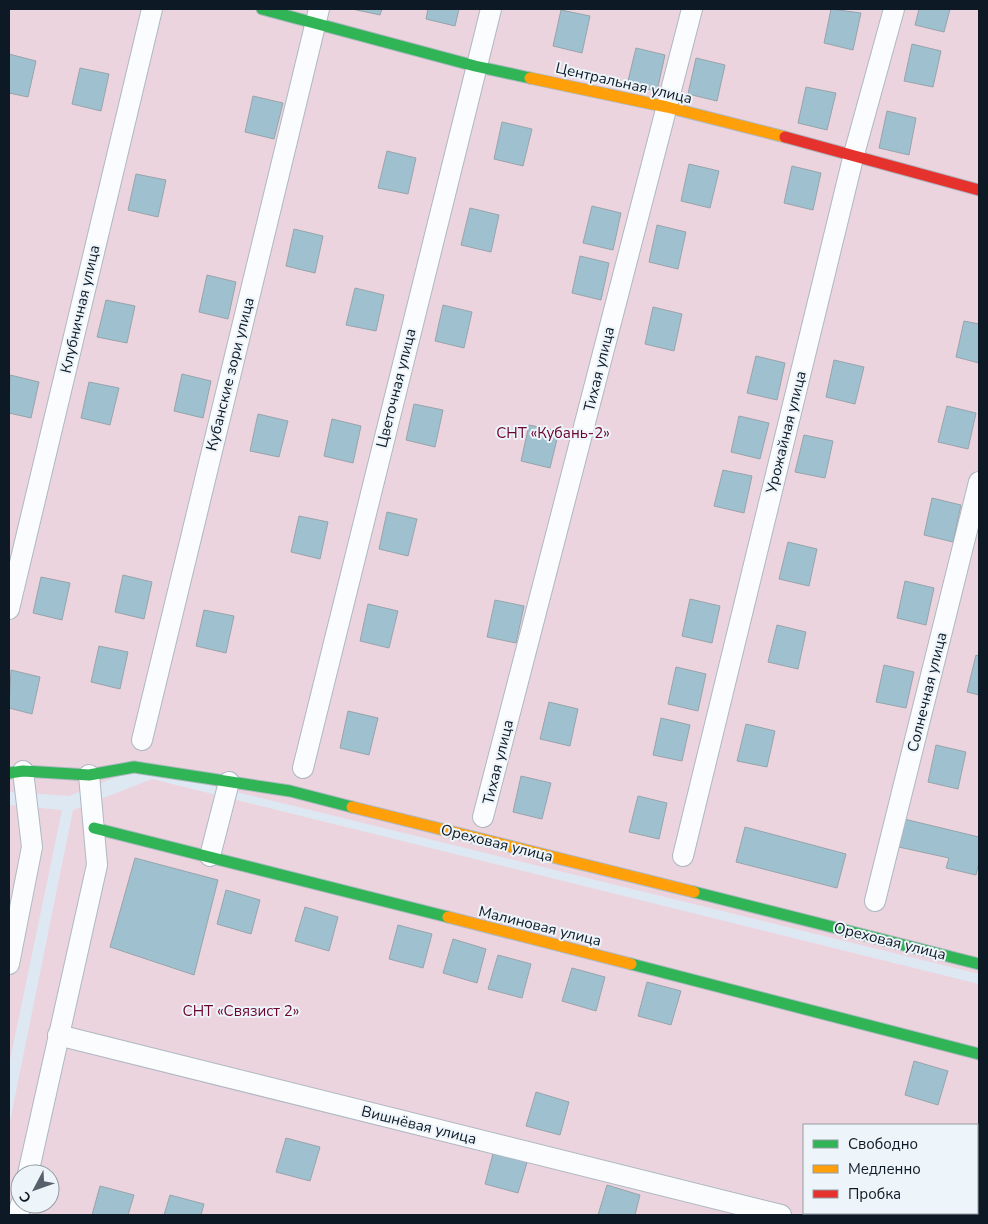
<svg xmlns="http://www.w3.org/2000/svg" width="988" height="1224" font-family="'Nunito Sans',sans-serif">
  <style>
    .green { fill: #ecd4de; fill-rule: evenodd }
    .building { fill: #9fc0ce; stroke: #97a4ac }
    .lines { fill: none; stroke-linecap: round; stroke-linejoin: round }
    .street-casing { stroke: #aeb8c3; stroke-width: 22 }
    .fast-casing { stroke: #aeb8c3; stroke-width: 13 }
    .slow-casing { stroke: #aeb8c3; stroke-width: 13 }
    .jam-casing { stroke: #aeb8c3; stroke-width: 13 }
    .street { stroke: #fafcfd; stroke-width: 20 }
    .fast { stroke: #30b455; stroke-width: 11 }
    .slow { stroke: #ff9f0a; stroke-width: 11 }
    .jam { stroke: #e5322d; stroke-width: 11 }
    .labels { text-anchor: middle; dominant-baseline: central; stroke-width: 4; stroke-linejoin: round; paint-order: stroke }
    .street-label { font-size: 15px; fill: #0d1924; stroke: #edf4fa }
    .park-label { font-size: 15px; fill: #6b052d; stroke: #edf4fa }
  </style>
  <rect width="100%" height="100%" fill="#dde8f3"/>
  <!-- green -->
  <g class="green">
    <path d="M 9,9 L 979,9 L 979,974 L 139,768 L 69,796 L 9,792 Z"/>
    <path d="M 152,779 L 979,984 L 979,1215 L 9,1215 L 9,1126 L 73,810 ZM 804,1125 L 977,1125 L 977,1213 L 804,1213 ZM 20,1174 L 50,1174 L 50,1204 L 20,1204 Z"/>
    <path d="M 9,805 L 62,810 L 9,1065 Z"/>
  </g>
  <!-- building -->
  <g class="building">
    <path d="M 352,9 L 382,9 L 380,15 Z"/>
    <path d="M 428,9 L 459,9 L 455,26 L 426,19 Z"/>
    <path d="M 831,9 L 861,13 L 853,50 L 824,43 Z"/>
    <path d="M 919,9 L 950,9 L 944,32 L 915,25 Z"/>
    <path d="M 561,10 L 590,16 L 582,53 L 553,46 Z"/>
    <path d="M 912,44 L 941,51 L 933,87 L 904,81 Z"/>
    <path d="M 636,48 L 665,55 L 657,91 L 627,85 Z"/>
    <path d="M 9,54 L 36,61 L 28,97 L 9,93 Z"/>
    <path d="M 696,58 L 725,65 L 717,101 L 688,94 Z"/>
    <path d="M 80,68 L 109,74 L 101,111 L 72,104 Z"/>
    <path d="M 806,87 L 836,93 L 827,130 L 798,123 Z"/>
    <path d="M 253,96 L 283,103 L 274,139 L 245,132 Z"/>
    <path d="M 887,111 L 916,118 L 909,155 L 879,148 Z"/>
    <path d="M 502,122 L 532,129 L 523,166 L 494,159 Z"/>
    <path d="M 387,151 L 416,158 L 408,194 L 378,188 Z"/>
    <path d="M 689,164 L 719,171 L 710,208 L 681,201 Z"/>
    <path d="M 792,166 L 821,173 L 813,210 L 784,203 Z"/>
    <path d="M 136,174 L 166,180 L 158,217 L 128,210 Z"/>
    <path d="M 592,206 L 621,213 L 613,250 L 583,243 Z"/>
    <path d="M 470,208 L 499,215 L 491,252 L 461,245 Z"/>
    <path d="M 657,225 L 686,232 L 678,269 L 649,262 Z"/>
    <path d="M 294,229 L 323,236 L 315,273 L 286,266 Z"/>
    <path d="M 580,256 L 609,263 L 601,300 L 572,293 Z"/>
    <path d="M 207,275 L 236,282 L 228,319 L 199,312 Z"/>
    <path d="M 355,288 L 384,295 L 376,331 L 346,325 Z"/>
    <path d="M 106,300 L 135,306 L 127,343 L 97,337 Z"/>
    <path d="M 443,305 L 472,312 L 464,348 L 435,341 Z"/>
    <path d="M 653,307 L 682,314 L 674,351 L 645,344 Z"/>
    <path d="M 964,321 L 979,324 L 979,363 L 956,357 Z"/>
    <path d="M 756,356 L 785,363 L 777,400 L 747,393 Z"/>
    <path d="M 834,360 L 864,367 L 855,404 L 826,397 Z"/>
    <path d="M 182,374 L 211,381 L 203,418 L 174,411 Z"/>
    <path d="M 10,375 L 39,382 L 31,418 L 9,413 Z"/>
    <path d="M 89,382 L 119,388 L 110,425 L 81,418 Z"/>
    <path d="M 414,404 L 443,410 L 435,447 L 406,440 Z"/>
    <path d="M 947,406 L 976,413 L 968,449 L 938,442 Z"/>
    <path d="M 258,414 L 288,421 L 279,457 L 250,451 Z"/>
    <path d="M 739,416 L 769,423 L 760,459 L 731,452 Z"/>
    <path d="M 332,419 L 361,426 L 353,463 L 324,456 Z"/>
    <path d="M 529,425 L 559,431 L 550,468 L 521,461 Z"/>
    <path d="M 804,435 L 833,441 L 825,478 L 795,472 Z"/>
    <path d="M 723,470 L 752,476 L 744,513 L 714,506 Z"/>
    <path d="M 932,498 L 961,505 L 953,542 L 924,535 Z"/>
    <path d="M 387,512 L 417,519 L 408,556 L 379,549 Z"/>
    <path d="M 299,516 L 328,522 L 320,559 L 291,552 Z"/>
    <path d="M 788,542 L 817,549 L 809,586 L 779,579 Z"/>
    <path d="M 123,575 L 152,582 L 144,619 L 115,612 Z"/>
    <path d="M 41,577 L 70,583 L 62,620 L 33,613 Z"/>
    <path d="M 905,581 L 934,588 L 926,625 L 897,618 Z"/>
    <path d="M 690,599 L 720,606 L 712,643 L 682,636 Z"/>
    <path d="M 495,600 L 524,606 L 516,643 L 487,637 Z"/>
    <path d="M 368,604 L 398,611 L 389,648 L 360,641 Z"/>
    <path d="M 204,610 L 234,616 L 226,653 L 196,646 Z"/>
    <path d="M 777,625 L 806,632 L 798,669 L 768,662 Z"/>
    <path d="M 99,646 L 128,652 L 120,689 L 91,682 Z"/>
    <path d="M 976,655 L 979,656 L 979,695 L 967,692 Z"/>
    <path d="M 884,665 L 914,672 L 906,708 L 876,702 Z"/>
    <path d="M 676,667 L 706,674 L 698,711 L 668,704 Z"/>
    <path d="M 11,670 L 40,677 L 32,714 L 9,708 Z"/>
    <path d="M 549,702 L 578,709 L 570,746 L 540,739 Z"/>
    <path d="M 348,711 L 378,718 L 369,755 L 340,748 Z"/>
    <path d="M 661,718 L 690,725 L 682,761 L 653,755 Z"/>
    <path d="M 746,724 L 775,731 L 767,767 L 737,761 Z"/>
    <path d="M 936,745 L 966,752 L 958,789 L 928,782 Z"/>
    <path d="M 521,776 L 551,783 L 542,819 L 513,812 Z"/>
    <path d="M 638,796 L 667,803 L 659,839 L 629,832 Z"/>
    <path d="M 900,818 L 979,837 L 979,862 L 976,875 L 946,868 L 949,858 L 894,846 Z"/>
    <path d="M 745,827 L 846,854 L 837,888 L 736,862 Z"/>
    <path d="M 135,858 L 218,880 L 194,975 L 110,947 Z"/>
    <path d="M 226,890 L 260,900 L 251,934 L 217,924 Z"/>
    <path d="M 305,907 L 338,917 L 329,951 L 295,941 Z"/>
    <path d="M 398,925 L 432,934 L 423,968 L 389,959 Z"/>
    <path d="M 453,939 L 486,949 L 477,983 L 443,973 Z"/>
    <path d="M 498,955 L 531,964 L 522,998 L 488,989 Z"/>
    <path d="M 572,968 L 605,977 L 596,1011 L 562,1001 Z"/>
    <path d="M 647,982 L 681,991 L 671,1025 L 638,1016 Z"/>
    <path d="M 914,1061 L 948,1071 L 938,1105 L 905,1095 Z"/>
    <path d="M 536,1092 L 569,1102 L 560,1135 L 526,1126 Z"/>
    <path d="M 286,1138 L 320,1147 L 310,1181 L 276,1172 Z"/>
    <path d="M 494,1150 L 528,1159 L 518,1193 L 485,1184 Z"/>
    <path d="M 607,1185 L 640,1195 L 635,1215 L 598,1215 Z"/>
    <path d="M 100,1186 L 134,1195 L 128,1215 L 92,1215 Z"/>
    <path d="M 170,1195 L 204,1204 L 201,1215 L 164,1215 Z"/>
  </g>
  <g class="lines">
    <defs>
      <g id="street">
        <path d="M 9,609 L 152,9"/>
        <path d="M 142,740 L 319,9"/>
        <path d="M 303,768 L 491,9"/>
        <path d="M 483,817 L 692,9"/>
        <path d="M 210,856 L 229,782"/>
        <path d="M 683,856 L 854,154 L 894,9"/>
        <path d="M 875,901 L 979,482"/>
        <path d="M 9,964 L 32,847 L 23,771"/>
        <path d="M 58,1035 L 781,1215"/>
        <path d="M 28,1174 L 97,865 L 89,775"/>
        <path d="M 18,1215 L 21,1204"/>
      </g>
      <g id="fast">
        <path d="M 262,9 L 475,66 L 530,78"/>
        <path d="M 9,773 L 23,771 L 89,775 L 134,767 L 290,791 L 352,807"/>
        <path d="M 94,828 L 448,917"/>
        <path d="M 694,892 L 979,964"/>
        <path d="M 631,964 L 979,1054"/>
      </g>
      <g id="slow">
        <path d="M 530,78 L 667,107 L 785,137"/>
        <path d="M 352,807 L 694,892"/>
        <path d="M 448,917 L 631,964"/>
      </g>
      <path id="jam" d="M 785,137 L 979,190"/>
    </defs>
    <!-- street casing -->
    <use href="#street" class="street-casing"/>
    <!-- fast casing -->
    <use href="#fast" class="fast-casing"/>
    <!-- slow casing -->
    <use href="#slow" class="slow-casing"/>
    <!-- jam casing -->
    <use href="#jam" class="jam-casing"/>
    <!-- street -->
    <use href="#street" class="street"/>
    <!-- fast -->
    <use href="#fast" class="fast"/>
    <!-- slow -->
    <use href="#slow" class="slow"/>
    <!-- jam -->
    <use href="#jam" class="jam"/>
  </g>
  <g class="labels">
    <!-- street labels -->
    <g class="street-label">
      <text transform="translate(624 83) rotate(13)">Центральная улица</text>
      <text transform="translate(80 309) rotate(-77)">Клубничная улица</text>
      <text transform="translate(599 369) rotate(-76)">Тихая улица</text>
      <text transform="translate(230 374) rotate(-76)">Кубанские зори улица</text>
      <text transform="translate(396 388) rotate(-76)">Цветочная улица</text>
      <text transform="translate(786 432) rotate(-76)">Урожайная улица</text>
      <text transform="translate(927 692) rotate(-76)">Солнечная улица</text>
      <text transform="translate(498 762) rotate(-76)">Тихая улица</text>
      <text transform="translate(497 843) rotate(14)">Ореховая улица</text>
      <text transform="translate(540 926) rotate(14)">Малиновая улица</text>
      <text transform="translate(890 941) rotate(14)">Ореховая улица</text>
      <text transform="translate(419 1125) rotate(14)">Вишнёвая улица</text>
    </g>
    <!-- park labels -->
    <g class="park-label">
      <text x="553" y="433">СНТ «Кубань-2»</text>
      <text x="241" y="1011">СНТ «Связист 2»</text>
    </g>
  </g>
  <!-- border -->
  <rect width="988" height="1224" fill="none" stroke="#0d1924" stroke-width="20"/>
  <!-- legend -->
  <rect x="803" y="1124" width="175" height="90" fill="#edf4fa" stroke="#939ca4"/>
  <rect x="813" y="1140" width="25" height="8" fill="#30b455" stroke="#939ca4"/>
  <text x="848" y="1149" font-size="15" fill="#0d1924">Свободно</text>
  <rect x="813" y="1165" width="25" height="8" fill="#ff9f0a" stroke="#939ca4"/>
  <text x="848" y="1174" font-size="15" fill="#0d1924">Медленно</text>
  <rect x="813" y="1190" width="25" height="8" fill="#e5322d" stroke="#939ca4"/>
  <text x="848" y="1199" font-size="15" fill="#0d1924">Пробка</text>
  <!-- north arrow -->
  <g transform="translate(35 1189) rotate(229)"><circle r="24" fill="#edf4fa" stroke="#939ca4"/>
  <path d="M0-4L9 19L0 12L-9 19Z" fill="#56616c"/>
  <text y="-8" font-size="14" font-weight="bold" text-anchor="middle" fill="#0d1924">С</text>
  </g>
</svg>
